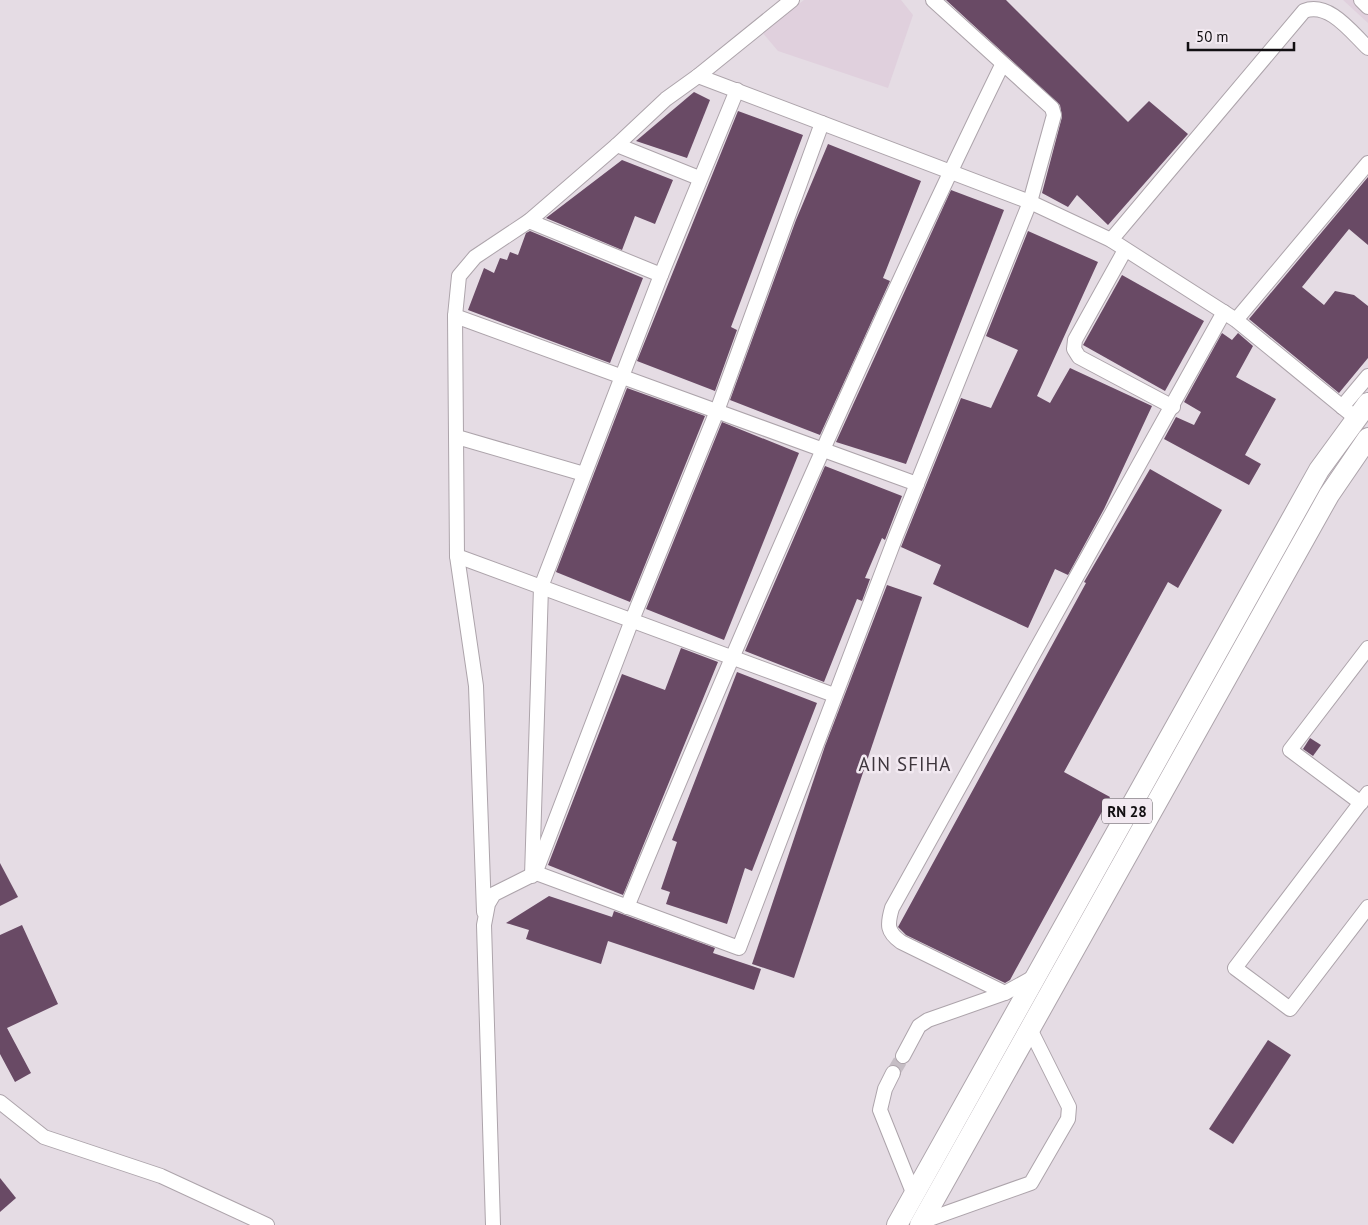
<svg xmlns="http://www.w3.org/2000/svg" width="1368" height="1225" font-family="'PT Sans',sans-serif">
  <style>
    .built { fill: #e0d0dd }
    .building { fill: #694a65 }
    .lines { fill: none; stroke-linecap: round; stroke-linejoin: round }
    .minor-tunnel { stroke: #c5bdc4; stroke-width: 14; stroke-dasharray: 14 7; stroke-linecap: butt }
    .minor-casing { stroke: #ada4ab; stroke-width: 16 }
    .highway-casing { stroke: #ada4ab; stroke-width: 22 }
    .minor { stroke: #fff; stroke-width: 14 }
    .highway { stroke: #fff; stroke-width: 20 }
    .labels { text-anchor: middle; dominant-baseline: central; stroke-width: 5; stroke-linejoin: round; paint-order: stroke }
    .shield { fill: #f2e9f1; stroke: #555055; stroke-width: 1 }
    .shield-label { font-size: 15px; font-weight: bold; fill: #120f12 }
    .quarter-label { font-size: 19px; letter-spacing: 1px; fill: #3e363d; stroke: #f2e9f1 }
  </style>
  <rect width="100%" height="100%" fill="#e5dce4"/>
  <!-- built -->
  <g class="built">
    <path d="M 804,0 L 901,0 L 913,15 L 888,88 L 778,51 L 762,32 Z"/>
    <path d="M 1343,0 L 1368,0 L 1368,23 Z"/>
  </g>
  <!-- building -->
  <g class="building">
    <path d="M 946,0 L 1006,0 L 1128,122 L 1149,101 L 1188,134 L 1108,225 L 1077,195 L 1068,207 L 1042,193 L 1062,117 L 1060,105 Z"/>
    <path d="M 694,92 L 710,100 L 687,158 L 636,141 Z"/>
    <path d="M 738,111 L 803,135 L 731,327 L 737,330 L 715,391 L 637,361 Z"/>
    <path d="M 828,144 L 921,181 L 883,278 L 890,281 L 820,435 L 730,400 L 796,220 Z"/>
    <path d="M 622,160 L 673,180 L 655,224 L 635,216 L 622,250 L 546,218 Z"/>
    <path d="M 1368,177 L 1368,245 L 1349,229 L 1302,287 L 1324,305 L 1335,291 L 1354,295 L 1368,306 L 1368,358 L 1339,393 L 1249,319 Z"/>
    <path d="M 951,190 L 1004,210 L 906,464 L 836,442 Z"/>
    <path d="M 530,231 L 643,278 L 610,363 L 468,310 L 484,268 L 494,273 L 500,258 L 507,260 L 510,252 L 518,255 L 526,233 Z"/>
    <path d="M 1028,231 L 1098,262 L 1037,396 L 1050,403 L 1070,368 L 1152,406 L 1104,509 L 1068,575 L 1055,569 L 1028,628 L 933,584 L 941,565 L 901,547 L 961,398 L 991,408 L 1018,350 L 986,336 Z"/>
    <path d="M 1122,275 L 1204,321 L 1165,391 L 1083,345 Z"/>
    <path d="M 1222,333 L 1232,340 L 1238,333 L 1253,346 L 1236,377 L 1276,399 L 1245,455 L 1261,464 L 1249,485 L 1164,439 L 1176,417 L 1194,425 L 1201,412 L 1184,402 Z"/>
    <path d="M 627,388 L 705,416 L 630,602 L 556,572 Z"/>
    <path d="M 722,422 L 799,453 L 724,640 L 646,609 Z"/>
    <path d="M 825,466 L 902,496 L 885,540 L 882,538 L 865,578 L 870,579 L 862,601 L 857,599 L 824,682 L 745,651 Z"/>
    <path d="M 1150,469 L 1222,510 L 1178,588 L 1168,582 L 1064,772 L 1110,797 L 1010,980 L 1005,983 L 906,935 L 898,927 L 1086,583 L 1084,582 Z"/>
    <path d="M 887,585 L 922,597 L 794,978 L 752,964 L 825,746 Z"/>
    <path d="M 681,648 L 718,662 L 623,895 L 548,865 L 622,674 L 665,690 Z"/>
    <path d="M 737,672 L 817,703 L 752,871 L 745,868 L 727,924 L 666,904 L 670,892 L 661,889 L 677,842 L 672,840 Z"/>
    <path d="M 1310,738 L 1321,745 L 1313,756 L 1303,749 Z"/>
    <path d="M 0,863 L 18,897 L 0,906 Z"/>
    <path d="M 549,896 L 612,917 L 614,911 L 715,948 L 713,953 L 761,969 L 754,990 L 608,941 L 601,964 L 526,939 L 529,930 L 506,923 Z"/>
    <path d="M 22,925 L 58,1004 L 7,1028 L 31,1073 L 15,1082 L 0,1054 L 0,935 Z"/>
    <path d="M 1268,1040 L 1291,1055 L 1233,1144 L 1209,1129 Z"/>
    <path d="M 0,1178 L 16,1198 L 0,1212 Z"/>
  </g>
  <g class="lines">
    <!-- minor-tunnel -->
    <path class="minor-tunnel" d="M 893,1073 L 903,1056"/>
    <defs>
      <g id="minor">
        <path d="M 1361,0 L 1368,7"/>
        <path d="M 698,76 L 1030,202 L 1111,240 L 1236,320 L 1357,419"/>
        <path d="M 617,145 L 699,178"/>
        <path d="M 529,221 L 661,275"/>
        <path d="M 1111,240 L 1304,11 C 1329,1 1352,33 1368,48"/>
        <path d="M 1125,250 L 1075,340 L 1074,349 L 1079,357 L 1173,407"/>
        <path d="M 455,316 L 917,484"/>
        <path d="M 1236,320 L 1368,163"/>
        <path d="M 1342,407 L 1368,376"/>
        <path d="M 457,437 L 584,474"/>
        <path d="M 457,556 L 834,695"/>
        <path d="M 1368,793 L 1235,968 L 1290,1009 L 1368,907"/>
        <path d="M 1361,803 L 1290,750 L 1368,648"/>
        <path d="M 536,871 L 632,620 L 717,411 L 822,123"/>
        <path d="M 532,876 L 541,587 L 661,275 L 737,90"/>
        <path d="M 627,907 C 745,623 867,341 1002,65"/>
        <path d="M 484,912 L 476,686 L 457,556 L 455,316 L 459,276 L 475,257 L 529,221 L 617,145 L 666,99 L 698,76 L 792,0"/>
        <path d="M 1005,993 L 901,942 C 887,932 887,925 892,908 L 1224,312"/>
        <path d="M 903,1056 L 919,1026 L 928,1020 L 1005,993 L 1034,977"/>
        <path d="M 893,1073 L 885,1089 L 880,1110 L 914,1195"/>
        <path d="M 0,1102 L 44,1137 L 161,1176 L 267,1225"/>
        <path d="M 921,1222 L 1031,1183 L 1068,1119 L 1069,1107 L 1030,1029"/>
        <path d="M 493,1225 L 484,925 L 488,904 L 494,894 L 536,873 L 739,948 L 896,536 L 1030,202 L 1054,115 L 1052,108 L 933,0"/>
      </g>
      <g id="highway">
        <path d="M 897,1225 L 1319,470 L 1368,403"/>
        <path d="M 920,1225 L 1329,495 L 1368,438"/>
      </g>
    </defs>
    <!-- minor casing -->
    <use href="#minor" class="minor-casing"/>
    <!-- highway casing -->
    <use href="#highway" class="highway-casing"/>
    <!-- minor -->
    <use href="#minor" class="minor"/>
    <!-- highway -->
    <use href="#highway" class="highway"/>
  </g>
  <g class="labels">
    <!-- shield labels -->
    <rect class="shield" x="1102" y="798.5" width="50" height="25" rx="4"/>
    <g class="shield-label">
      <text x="1127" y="811">RN 28</text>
    </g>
    <!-- quarter labels -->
    <g class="quarter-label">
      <text x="905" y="764">AIN SFIHA</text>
    </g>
  </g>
  <!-- scale -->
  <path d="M1188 42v8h106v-8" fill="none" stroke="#120f12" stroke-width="2.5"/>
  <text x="1196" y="42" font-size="15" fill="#120f12" stroke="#f2e9f1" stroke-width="4" paint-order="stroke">50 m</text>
</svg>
